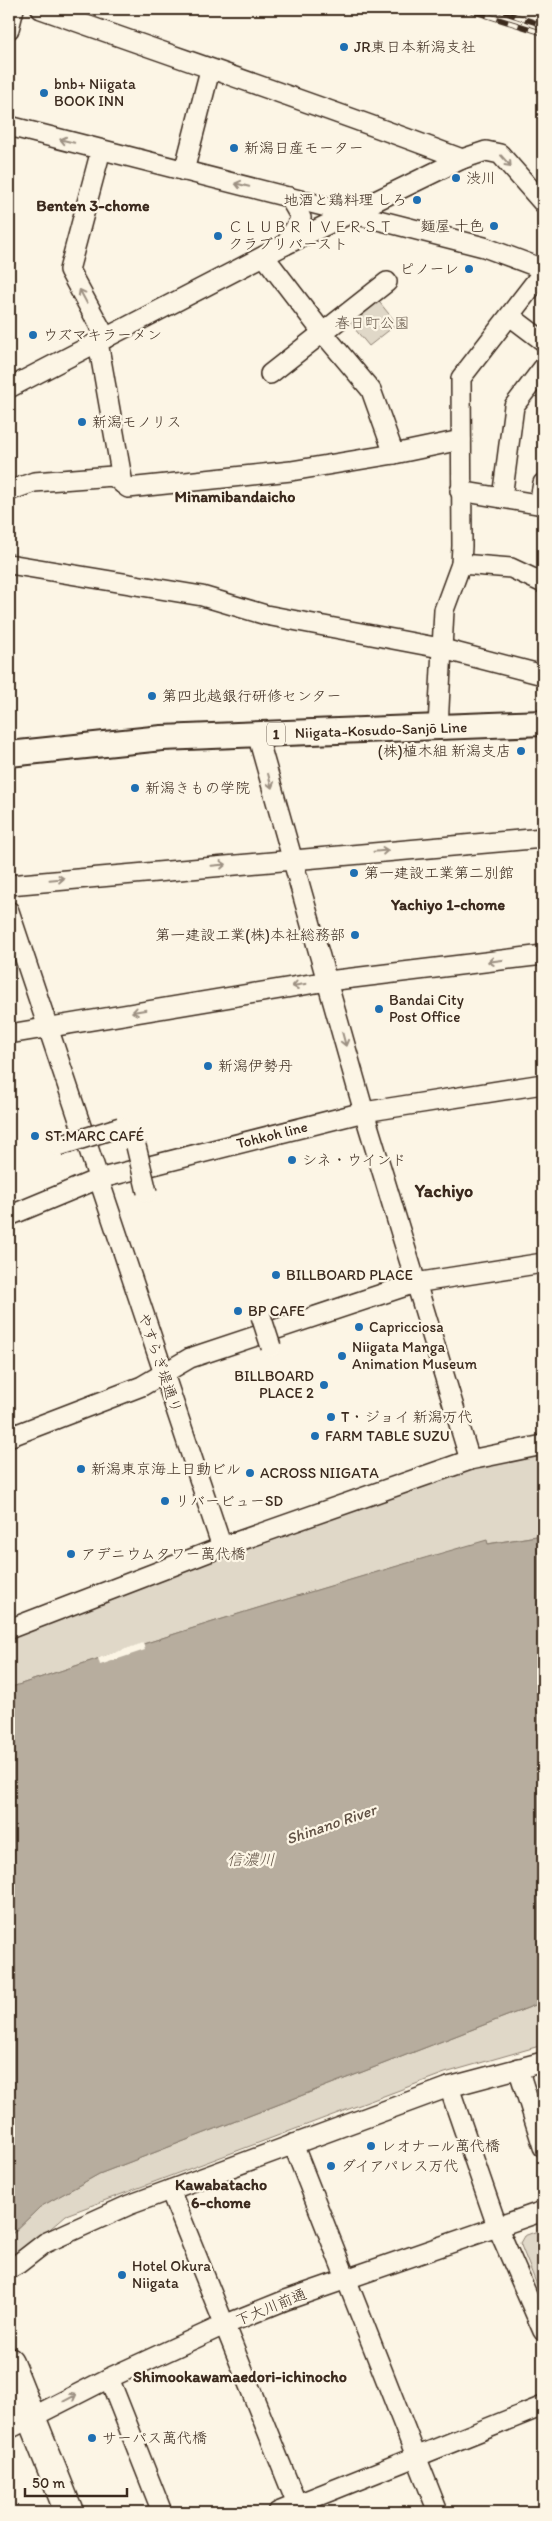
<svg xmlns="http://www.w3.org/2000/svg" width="552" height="2521" font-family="Itim,'Klee One',sans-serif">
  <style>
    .green { fill: #e0d8c8; stroke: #8e8173 }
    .water { fill: #b7ad9e; stroke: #85796b }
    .pier { fill: #fcf5e5 }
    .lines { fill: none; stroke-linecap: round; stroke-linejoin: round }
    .minor-casing { stroke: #3b2a1e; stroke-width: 22 }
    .major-casing { stroke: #3b2a1e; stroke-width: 28 }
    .highway-casing { stroke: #3b2a1e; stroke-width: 31 }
    .minor { stroke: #fcf5e5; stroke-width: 19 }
    .major { stroke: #fcf5e5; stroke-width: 24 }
    .highway { stroke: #fcf5e5; stroke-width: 28 }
    .rail-casing { stroke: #3b2a1e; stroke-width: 5.5 }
    .rail { stroke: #fcf5e5; stroke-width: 4; stroke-dasharray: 11; stroke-linecap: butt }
    .minor-bridge-casing { stroke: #3b2a1e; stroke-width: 22; stroke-linecap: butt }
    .minor-bridge { stroke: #fcf5e5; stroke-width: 19 }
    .oneway { stroke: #9c9082 }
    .poi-dot { fill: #1f6fb2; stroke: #fcf5e5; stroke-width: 2 }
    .labels { text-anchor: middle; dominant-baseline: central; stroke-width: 4.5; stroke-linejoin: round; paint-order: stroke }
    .shield { fill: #fcf5e5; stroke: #75675a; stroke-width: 1 }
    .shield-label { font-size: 14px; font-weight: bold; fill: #3b2a1e }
    .poi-label { font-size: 15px; fill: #3b2a1e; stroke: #fcf5e5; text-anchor: start }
    .park-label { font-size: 15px; fill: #645648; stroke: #fcf5e5 }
    .street-label { font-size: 15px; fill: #3b2a1e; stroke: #fcf5e5 }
    .neighbourhood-label { font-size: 16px; font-weight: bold; fill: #3b2a1e; stroke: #fcf5e5 }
    .water-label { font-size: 16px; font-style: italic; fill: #605144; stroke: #fcf5e5 }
    .quarter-label { font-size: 18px; font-weight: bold; fill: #3b2a1e; stroke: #fcf5e5 }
  </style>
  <rect width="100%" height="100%" fill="#fcf5e5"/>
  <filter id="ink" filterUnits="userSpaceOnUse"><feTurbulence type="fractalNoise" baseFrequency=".02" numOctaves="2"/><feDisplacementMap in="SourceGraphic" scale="10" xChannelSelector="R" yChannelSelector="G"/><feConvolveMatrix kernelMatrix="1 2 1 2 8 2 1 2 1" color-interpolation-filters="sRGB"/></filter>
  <g filter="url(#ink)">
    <!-- green -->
    <g class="green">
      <path d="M 376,298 L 397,324 L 369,346 L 349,322 Z"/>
      <path d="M 543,1450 L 543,1535 L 487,1544 L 486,1541 C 326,1586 167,1635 9,1688 L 9,1637 L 139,1585 L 455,1471 Z"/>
      <path d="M 543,2002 L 543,2045 L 445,2073 L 66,2215 L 43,2235 L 9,2260 L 9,2237 L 40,2207 L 99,2174 Z"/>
      <path d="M 543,2229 L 543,2300 L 520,2243 L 524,2236 Z"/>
    </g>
    <!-- water -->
    <path class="water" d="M 543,1535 L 543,2002 L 99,2174 L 40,2207 L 9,2237 L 9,1688 C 167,1635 326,1586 487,1540 L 488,1544 Z"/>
    <!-- pier -->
    <path class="pier" d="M 143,1643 L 145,1650 L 100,1665 L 98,1658 Z"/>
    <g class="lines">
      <defs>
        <g id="minor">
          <path d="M 41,9 C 181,59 323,106 462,159"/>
          <path d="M 9,29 L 14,9"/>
          <path d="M 9,126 L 484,247 L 543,269"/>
          <path d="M 101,150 L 69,270 L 106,338"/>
          <path d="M 184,171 L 210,70"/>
          <path d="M 285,245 L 301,218 L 289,197"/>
          <path d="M 264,256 L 323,333 L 371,390 L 394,454"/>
          <path d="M 510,316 L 543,341"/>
          <path d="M 98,342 L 123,484"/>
          <path d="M 270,374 L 387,282"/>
          <path d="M 9,388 L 285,245 L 462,159 L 486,151 L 500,154 L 543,203"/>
          <path d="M 9,491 L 34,482 L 113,476 L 128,488 L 291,471 L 394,454 L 461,440"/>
          <path d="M 460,491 L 543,505"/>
          <path d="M 502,498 L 514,406 L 543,368"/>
          <path d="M 539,504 L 543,483"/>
          <path d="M 9,564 L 202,596 L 266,615 L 435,647 L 543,675"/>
          <path d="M 461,564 L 511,568 L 543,583"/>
          <path d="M 438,727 L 444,610 L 461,564 L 462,546 L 461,378 L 543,272"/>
          <path d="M 257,734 L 364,1112 L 470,1460"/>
          <path d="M 9,885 L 543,838"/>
          <path d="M 9,911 L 222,1547"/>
          <path d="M 9,1034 L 328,981 L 543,955"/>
          <path d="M 9,1216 L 98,1179 L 364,1112 L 543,1084"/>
          <path d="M 9,1437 L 142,1386 L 190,1358 L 415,1283 L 543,1263"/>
          <path d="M 9,1629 L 222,1547 L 470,1460 L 543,1445"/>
          <path d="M 518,2068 L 543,2147"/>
          <path d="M 449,2087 L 497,2226 L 543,2331"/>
          <path d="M 293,2144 L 438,2512"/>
          <path d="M 170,2190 L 300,2512"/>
          <path d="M 9,2269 L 18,2264 L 45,2243 L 129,2205 L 449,2087 L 543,2062"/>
          <path d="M 109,2378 L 162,2512"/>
          <path d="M 9,2429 L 109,2378 L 224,2325 L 286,2300 L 543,2211"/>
          <path d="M 278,2512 L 543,2406"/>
        </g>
        <path id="major" d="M 9,754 L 162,738 L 543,723"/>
        <path id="highway" d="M 9,2362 L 69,2512"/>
      </defs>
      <!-- minor casing -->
      <use href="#minor" class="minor-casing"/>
      <!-- major casing -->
      <use href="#major" class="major-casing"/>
      <!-- highway casing -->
      <use href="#highway" class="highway-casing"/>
      <!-- minor -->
      <use href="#minor" class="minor"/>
      <!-- major -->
      <use href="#major" class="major"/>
      <!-- highway -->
      <use href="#highway" class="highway"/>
      <defs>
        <g id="rail">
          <path d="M 466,9 L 543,33"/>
          <path d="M 494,9 L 543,25"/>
        </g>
      </defs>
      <!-- rail casing -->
      <use href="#rail" class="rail-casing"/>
      <!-- rail -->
      <use href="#rail" class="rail"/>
      <defs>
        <g id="minor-bridge">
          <path d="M 59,1146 L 120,1127"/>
          <path d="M 136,1146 L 147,1192"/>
          <path d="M 261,1316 L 271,1347"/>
        </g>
      </defs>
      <!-- minor-bridge casing -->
      <use href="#minor-bridge" class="minor-bridge-casing"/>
      <!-- minor-bridge -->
      <use href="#minor-bridge" class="minor-bridge"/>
    </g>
    <!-- one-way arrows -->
    <defs><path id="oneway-shaft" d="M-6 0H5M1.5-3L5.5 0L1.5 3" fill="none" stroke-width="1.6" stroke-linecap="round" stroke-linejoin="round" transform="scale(1.25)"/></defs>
    <g class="oneway">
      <use href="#oneway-shaft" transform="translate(67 141) rotate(-166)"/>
      <use href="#oneway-shaft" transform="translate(506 161) rotate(48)"/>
      <use href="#oneway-shaft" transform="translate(242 185) rotate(-166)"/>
      <use href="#oneway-shaft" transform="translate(83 296) rotate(-118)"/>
      <use href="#oneway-shaft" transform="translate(270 781) rotate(75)"/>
      <use href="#oneway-shaft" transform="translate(381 851) rotate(-5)"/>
      <use href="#oneway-shaft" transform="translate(219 865) rotate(-5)"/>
      <use href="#oneway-shaft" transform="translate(57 879) rotate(-5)"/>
      <use href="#oneway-shaft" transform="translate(495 961) rotate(173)"/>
      <use href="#oneway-shaft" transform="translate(299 985) rotate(171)"/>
      <use href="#oneway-shaft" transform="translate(139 1011) rotate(171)"/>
      <use href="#oneway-shaft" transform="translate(344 1039) rotate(75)"/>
      <use href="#oneway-shaft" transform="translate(70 2398) rotate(-28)"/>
    </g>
  </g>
  <!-- markers -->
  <g class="poi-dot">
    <circle cx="344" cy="47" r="5"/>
    <circle cx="44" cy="93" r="5"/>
    <circle cx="234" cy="148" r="5"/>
    <circle cx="456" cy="178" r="5"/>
    <circle cx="417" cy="200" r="5"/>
    <circle cx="494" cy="226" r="5"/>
    <circle cx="218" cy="236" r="5"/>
    <circle cx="469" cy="269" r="5"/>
    <circle cx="33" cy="335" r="5"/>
    <circle cx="82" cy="422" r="5"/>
    <circle cx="152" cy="696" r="5"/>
    <circle cx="521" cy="751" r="5"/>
    <circle cx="135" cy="788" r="5"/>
    <circle cx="354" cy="873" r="5"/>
    <circle cx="355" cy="935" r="5"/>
    <circle cx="379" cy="1009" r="5"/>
    <circle cx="208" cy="1066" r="5"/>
    <circle cx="35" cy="1136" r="5"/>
    <circle cx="292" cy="1160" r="5"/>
    <circle cx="276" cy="1275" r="5"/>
    <circle cx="238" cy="1311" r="5"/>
    <circle cx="359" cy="1327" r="5"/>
    <circle cx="342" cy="1356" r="5"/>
    <circle cx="324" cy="1385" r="5"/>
    <circle cx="331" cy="1417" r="5"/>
    <circle cx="315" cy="1436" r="5"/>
    <circle cx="81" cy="1469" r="5"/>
    <circle cx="250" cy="1473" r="5"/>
    <circle cx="165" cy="1501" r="5"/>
    <circle cx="71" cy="1554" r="5"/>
    <circle cx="371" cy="2146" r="5"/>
    <circle cx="331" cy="2166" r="5"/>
    <circle cx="122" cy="2275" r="5"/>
    <circle cx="92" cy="2438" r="5"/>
  </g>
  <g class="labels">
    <!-- shield labels -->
    <rect class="shield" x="267" y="722.5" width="18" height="23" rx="4"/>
    <g class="shield-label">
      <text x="276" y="734">1</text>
    </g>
    <!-- poi labels -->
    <g class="poi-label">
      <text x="354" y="47">JR東日本新潟支社</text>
      <text x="54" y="84">bnb+ Niigata<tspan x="54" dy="17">BOOK INN</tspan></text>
      <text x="244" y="148">新潟日産モーター</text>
      <text x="466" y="178">渋川</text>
      <text x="407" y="200" text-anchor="end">地酒と鶏料理 しろ</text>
      <text x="484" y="226" text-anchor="end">麵屋 十色</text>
      <text x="228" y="227">ＣＬＵＢＲＩＶＥＲＳＴ<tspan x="228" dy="17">クラブリバースト</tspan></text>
      <text x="459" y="269" text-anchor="end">ピノーレ</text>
      <text x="43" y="335">ウズマキラーメン</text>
      <text x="92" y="422">新潟モノリス</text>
      <text x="162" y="696">第四北越銀行研修センター</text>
      <text x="511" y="751" text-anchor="end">(株)植木組 新潟支店</text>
      <text x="145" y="788">新潟きもの学院</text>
      <text x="364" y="873">第一建設工業第二別館</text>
      <text x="345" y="935" text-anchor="end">第一建設工業(株)本社総務部</text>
      <text x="389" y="1000">Bandai City<tspan x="389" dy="17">Post Office</tspan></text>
      <text x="218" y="1066">新潟伊勢丹</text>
      <text x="45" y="1136">ST.MARC CAFÉ</text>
      <text x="302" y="1160">シネ・ウインド</text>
      <text x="286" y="1275">BILLBOARD PLACE</text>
      <text x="248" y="1311">BP CAFE</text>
      <text x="369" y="1327">Capricciosa</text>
      <text x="352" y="1347">Niigata Manga<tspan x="352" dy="17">Animation Museum</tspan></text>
      <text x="314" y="1376" text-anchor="end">BILLBOARD<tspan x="314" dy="17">PLACE 2</tspan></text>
      <text x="341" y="1417">T・ジョイ 新潟万代</text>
      <text x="325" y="1436">FARM TABLE SUZU</text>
      <text x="91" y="1469">新潟東京海上日動ビル</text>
      <text x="260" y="1473">ACROSS NIIGATA</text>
      <text x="175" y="1501">リバービューSD</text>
      <text x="81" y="1554">アデニウムタワー萬代橋</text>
      <text x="381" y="2146">レオナール萬代橋</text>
      <text x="341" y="2166">ダイアパレス万代</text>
      <text x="132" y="2266">Hotel Okura<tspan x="132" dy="17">Niigata</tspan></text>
      <text x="102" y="2438">サーパス萬代橋</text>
    </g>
    <!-- park labels -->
    <g class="park-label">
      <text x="372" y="323">春日町公園</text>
    </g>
    <!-- street labels -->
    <g class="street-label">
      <text transform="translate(381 730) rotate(-2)">Niigata-Kosudo-Sanjō Line</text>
      <text transform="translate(272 1135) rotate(-14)">Tohkoh line</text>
      <text transform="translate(160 1363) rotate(71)">やすらぎ堤通り</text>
      <text transform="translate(271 2307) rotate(-22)">下大川前通</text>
    </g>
    <!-- neighbourhood labels -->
    <g class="neighbourhood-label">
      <text x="93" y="205">Benten 3-chome</text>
      <text x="235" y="496">Minamibandaicho</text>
      <text x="448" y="904">Yachiyo 1-chome</text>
      <text x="221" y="2184">Kawabatacho<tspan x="221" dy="18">6-chome</tspan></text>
      <text x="240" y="2376">Shimookawamaedori-ichinocho</text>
    </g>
    <!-- water labels -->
    <g class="water-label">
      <text transform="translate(331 1824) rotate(-19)">Shinano River</text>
      <text x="251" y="1859">信濃川</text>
    </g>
    <!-- quarter labels -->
    <g class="quarter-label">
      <text x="444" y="1191">Yachiyo</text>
    </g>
  </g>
  <!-- margin -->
  <rect width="552" height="2521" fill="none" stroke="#fcf5e5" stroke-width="30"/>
  <rect x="15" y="15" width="522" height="2491" fill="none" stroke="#3b2a1e" stroke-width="2" filter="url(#ink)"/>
  <!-- scale -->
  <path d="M25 2488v8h102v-8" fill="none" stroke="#3b2a1e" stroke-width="2.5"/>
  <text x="32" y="2488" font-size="15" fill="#3b2a1e" stroke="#fcf5e5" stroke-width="4" paint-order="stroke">50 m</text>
</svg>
